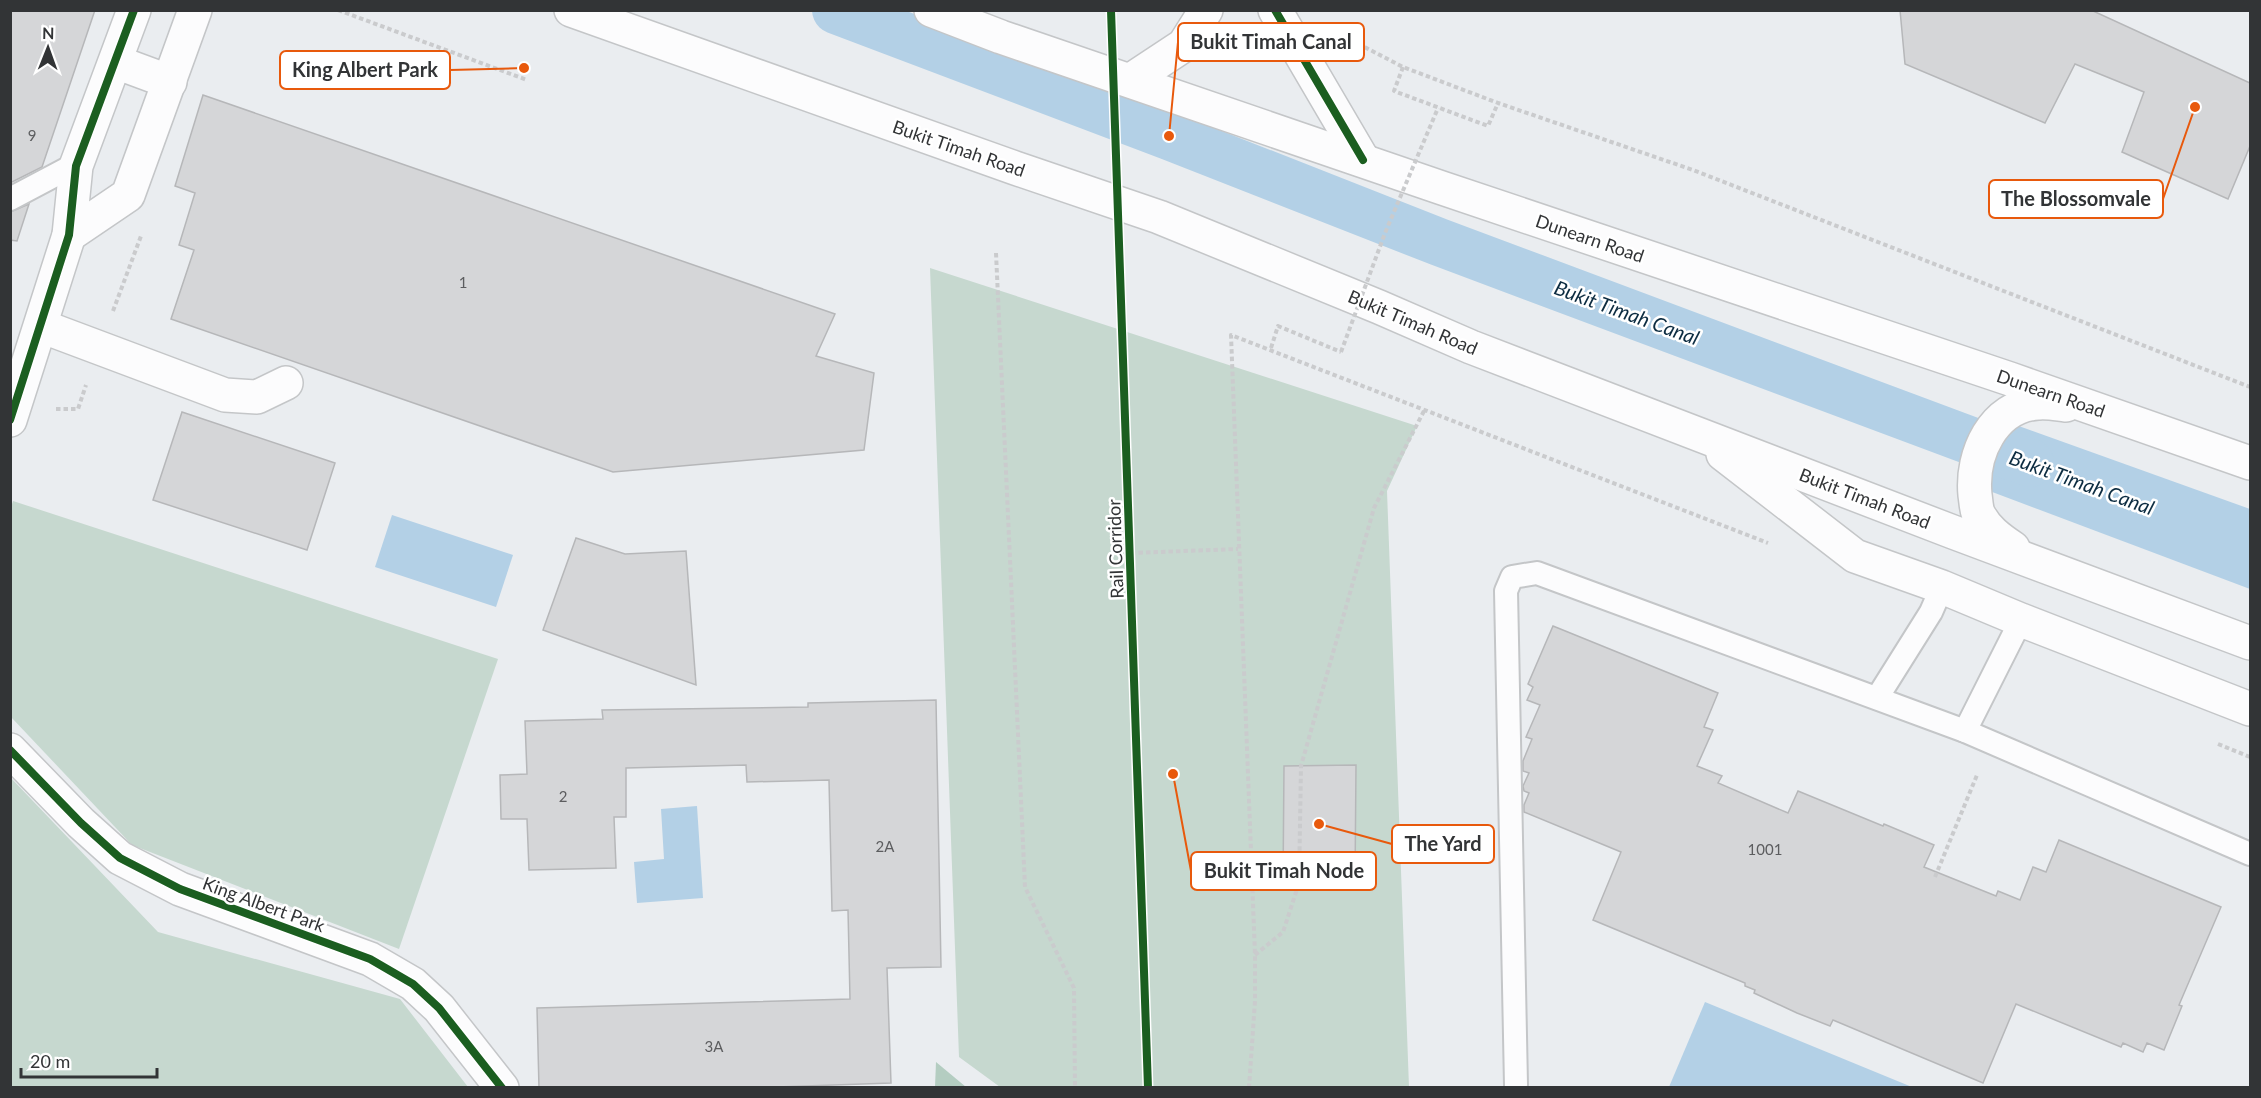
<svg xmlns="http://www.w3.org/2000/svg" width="2261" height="1098" font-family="Lato,sans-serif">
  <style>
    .green { fill: #c6d8cf }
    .forest { fill: #b4cdc1 }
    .water { fill: #b3d0e6 }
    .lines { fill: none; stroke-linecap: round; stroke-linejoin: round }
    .canal { stroke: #b3d0e6; stroke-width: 48 }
    .building { fill: #d5d6d8; stroke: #b6b7b9; stroke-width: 1.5 }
    .lane-casing { stroke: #c4c6c8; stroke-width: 26 }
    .street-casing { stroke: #c4c6c8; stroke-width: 36 }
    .highway-casing { stroke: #c4c6c8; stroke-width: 36 }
    .path { stroke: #cacbcd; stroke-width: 4; stroke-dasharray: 4.5 3; stroke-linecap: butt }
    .lane { stroke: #fcfcfd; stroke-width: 22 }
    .street { stroke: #fcfcfd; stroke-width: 33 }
    .highway { stroke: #fcfcfd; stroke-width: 33 }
    .path-bridge { stroke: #cacbcd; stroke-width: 4; stroke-dasharray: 4.5 3; stroke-linecap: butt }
    .cycleway-casing { stroke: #fff; stroke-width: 11 }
    .cycleway { stroke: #1b5e20; stroke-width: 8 }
    .labels { text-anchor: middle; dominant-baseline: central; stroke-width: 5; stroke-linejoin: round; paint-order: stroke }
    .number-label { font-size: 15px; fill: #5c5d5f }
    .street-label { font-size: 18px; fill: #323436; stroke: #fff }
    .water-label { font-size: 20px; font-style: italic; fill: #0c2c41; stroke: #fff }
    .leader { fill: none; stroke: #e8590c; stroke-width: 2 }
    .callout-dot { fill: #e8590c; stroke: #fff; stroke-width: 2 }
    .callout { fill: #fff; stroke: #e8590c; stroke-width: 2 }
    .callout-label { font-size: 20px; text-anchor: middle; font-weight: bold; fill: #323436 }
  </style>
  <rect width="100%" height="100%" fill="#eaedf0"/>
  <!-- green -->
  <g class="green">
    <path d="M 930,268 L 1417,426 L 1387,491 L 1409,1087 L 1000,1087 L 959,1057 Z"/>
    <path d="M 13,501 L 498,659 L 399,949 L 132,845 L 11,717 L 10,510 Z"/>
    <path d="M 11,778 L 158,932 L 400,999 L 468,1087 L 11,1087 Z"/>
  </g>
  <!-- forest -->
  <path class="forest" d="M 936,1062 L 966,1087 L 935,1087 Z"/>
  <!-- water -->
  <g class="water">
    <path d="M 1991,416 L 2250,509 L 2250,589 L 1979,487 Z"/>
    <path d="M 392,515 L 513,555 L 496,607 L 375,567 Z"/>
    <path d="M 697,806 L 703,898 L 637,903 L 634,862 L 664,859 L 661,809 Z"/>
    <path d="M 1705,1002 L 1912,1087 L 1669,1087 Z"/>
  </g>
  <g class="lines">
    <!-- canal -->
    <path class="canal" d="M 836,10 L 1169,136 L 1439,242 L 2030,463"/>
  </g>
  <!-- building -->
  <g class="building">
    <path d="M 10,10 L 95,10 L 42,167 L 10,183 Z"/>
    <path d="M 1900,10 L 2091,10 L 2250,83 L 2250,146 L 2228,199 L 2122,152 L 2144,92 L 2075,64 L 2045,123 L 1905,64 Z"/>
    <path d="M 203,95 L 835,314 L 816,356 L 874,373 L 864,450 L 613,472 L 171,319 L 194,250 L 179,245 L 195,193 L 175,186 Z"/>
    <path d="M 29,204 L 17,241 L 10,240 L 10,212 Z"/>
    <path d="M 182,412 L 335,463 L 307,550 L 153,500 Z"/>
    <path d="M 576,538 L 625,554 L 686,551 L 696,685 L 543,630 Z"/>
    <path d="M 1553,626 L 1718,693 L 1704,727 L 1713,730 L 1697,766 L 1722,776 L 1718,783 L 1788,813 L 1798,791 L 1883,826 L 1884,824 L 1934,845 L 1924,867 L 1996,896 L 1998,891 L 2020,900 L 2033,867 L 2046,872 L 2059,840 L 2221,907 L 2179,1005 L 2182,1006 L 2164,1050 L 2147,1043 L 2143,1052 L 2123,1043 L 2121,1047 L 2016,1004 L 1983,1083 L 1833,1020 L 1830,1026 L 1797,1013 L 1754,993 L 1755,990 L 1745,986 L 1745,983 L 1593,920 L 1621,852 L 1524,812 L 1524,805 L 1529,793 L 1524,791 L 1523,786 L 1529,773 L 1523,771 L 1523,761 L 1532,739 L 1526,737 L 1540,705 L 1527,700 L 1533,687 L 1528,684 Z"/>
    <path d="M 936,700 L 941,967 L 887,968 L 891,1083 L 745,1088 L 539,1088 L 537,1008 L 850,999 L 848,910 L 832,911 L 829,780 L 747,782 L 746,765 L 626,768 L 626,817 L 614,817 L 616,868 L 529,870 L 527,819 L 501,819 L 500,775 L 527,774 L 525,721 L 603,719 L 602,710 L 808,707 L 808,703 Z"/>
    <path d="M 1356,765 L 1355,883 L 1283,882 L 1284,766 Z"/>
  </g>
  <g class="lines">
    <defs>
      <g id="lane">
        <path d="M 10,199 L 78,163"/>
        <path d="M 1877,698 L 1931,612 L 1942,587"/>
        <path d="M 1965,731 L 2021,620"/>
        <path d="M 1516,1085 L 1506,591 L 1512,577 L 1537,573 L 1965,731 L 2250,854"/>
      </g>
      <g id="street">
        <path d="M 1275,10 L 1363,160"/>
        <path d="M 116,62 L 170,82"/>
        <path d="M 1131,80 L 1184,45 L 1206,10"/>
        <path d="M 69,235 L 128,195 L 195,10"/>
        <path d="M 41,326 L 225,395 L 257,397 L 286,383"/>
        <path d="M 10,420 L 69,235 L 76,166 L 134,10"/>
        <path d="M 10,750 L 81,823 L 120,858 L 180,889 L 370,959 L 413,984 L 439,1008 L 502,1088"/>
      </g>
      <g id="highway">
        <path d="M 571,10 L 1015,168 L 1159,217 L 1379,307 L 1471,347 L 1953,532 L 2250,643"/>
        <path d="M 931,10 L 1001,37 L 1442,188 L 2010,379 L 2250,463"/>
        <path d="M 1723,454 L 1855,556 L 1942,587 L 2021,620 L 2250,709"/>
        <path d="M 2013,548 C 1998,538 1986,529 1978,513 C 1976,507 1976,501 1975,495 C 1971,454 1993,406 2038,403 C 2047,402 2057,404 2066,405"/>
      </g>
    </defs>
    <!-- lane casing -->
    <use href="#lane" class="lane-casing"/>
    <!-- street casing -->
    <use href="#street" class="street-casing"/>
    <!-- highway casing -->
    <use href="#highway" class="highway-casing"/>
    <!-- path -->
    <g class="path">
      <path d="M 338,10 L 527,80"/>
      <path d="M 1334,26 L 1351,40 L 1403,67 L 1498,103 L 1693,170 L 2250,387"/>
      <path d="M 1403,67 L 1394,91 L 1488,126 L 1498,103"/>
      <path d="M 996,253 L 1025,887 L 1074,988 L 1075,1088"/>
      <path d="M 113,311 L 141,236"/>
      <path d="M 1271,348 L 1278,326 L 1341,352"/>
      <path d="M 56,409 L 78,409 L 86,385"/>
      <path d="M 1131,553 L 1238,549"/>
      <path d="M 2218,744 L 2250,757"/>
      <path d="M 1935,877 L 1977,775"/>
      <path d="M 1255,955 L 1283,932 L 1299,883 L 1301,766 L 1374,508 L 1425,409"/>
      <path d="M 1249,1088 L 1255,1001 L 1255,955 L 1231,335 L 1768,543"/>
    </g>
    <!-- lane -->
    <use href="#lane" class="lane"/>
    <!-- street -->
    <use href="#street" class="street"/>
    <!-- highway -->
    <use href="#highway" class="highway"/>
    <!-- path-bridge -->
    <path class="path-bridge" d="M 1341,352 L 1385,233 L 1438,108"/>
    <defs>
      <g id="cycleway">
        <path d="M 1111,10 L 1148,1088"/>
        <path d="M 1275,10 L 1363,160"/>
        <path d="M 10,420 L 69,235 L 76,166 L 134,10"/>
        <path d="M 10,750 L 81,823 L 120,858 L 180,889 L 370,959 L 413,984 L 439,1008 L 502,1088"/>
      </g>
    </defs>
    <!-- cycleway casing -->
    <use href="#cycleway" class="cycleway-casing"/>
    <!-- cycleway -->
    <use href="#cycleway" class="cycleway"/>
  </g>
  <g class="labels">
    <!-- number labels -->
    <g class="number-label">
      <text x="32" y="135">9</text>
      <text x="463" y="282">1</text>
      <text x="563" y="796">2</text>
      <text x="885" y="846">2A</text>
      <text x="1765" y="849">1001</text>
      <text x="714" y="1046">3A</text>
    </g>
    <!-- street labels -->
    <g class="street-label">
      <text transform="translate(959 148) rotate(19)">Bukit Timah Road</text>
      <text transform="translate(1590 238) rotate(19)">Dunearn Road</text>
      <text transform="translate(1413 322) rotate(23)">Bukit Timah Road</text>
      <text transform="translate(2051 393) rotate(19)">Dunearn Road</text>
      <text transform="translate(1865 498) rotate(21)">Bukit Timah Road</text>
      <text transform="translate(1115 549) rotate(-92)">Rail Corridor</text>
      <text transform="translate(264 904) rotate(20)">King Albert Park</text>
    </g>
    <!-- water labels -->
    <g class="water-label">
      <text transform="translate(1627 312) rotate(20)">Bukit Timah Canal</text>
      <text transform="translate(2082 482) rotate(20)">Bukit Timah Canal</text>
    </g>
  </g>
  <!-- callouts -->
  <path class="leader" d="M1169 136L1178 42M524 68L450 70M2195 107L2163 199M1319 824L1392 844M1173 774L1191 871"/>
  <g class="callout-dot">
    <circle cx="1169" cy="136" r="6"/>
    <circle cx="524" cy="68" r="6"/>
    <circle cx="2195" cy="107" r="6"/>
    <circle cx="1319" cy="824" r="6"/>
    <circle cx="1173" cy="774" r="6"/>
  </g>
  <g class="callout">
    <rect x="1178" y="23" width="186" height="38" rx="6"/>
    <rect x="280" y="51" width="170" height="38" rx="6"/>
    <rect x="1989" y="180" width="174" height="38" rx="6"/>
    <rect x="1392" y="825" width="102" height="38" rx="6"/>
    <rect x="1191" y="852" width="185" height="38" rx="6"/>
  </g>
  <g class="callout-label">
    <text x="1271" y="49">Bukit Timah Canal</text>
    <text x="365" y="77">King Albert Park</text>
    <text x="2076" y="206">The Blossomvale</text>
    <text x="1443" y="851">The Yard</text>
    <text x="1284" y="878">Bukit Timah Node</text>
  </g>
  <!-- border -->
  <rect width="2261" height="1098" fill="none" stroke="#323436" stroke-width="24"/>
  <!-- north arrow -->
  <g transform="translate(48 48) rotate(1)" stroke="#ffffff" stroke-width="4.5" paint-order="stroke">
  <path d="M0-4.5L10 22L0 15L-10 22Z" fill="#323436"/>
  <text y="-9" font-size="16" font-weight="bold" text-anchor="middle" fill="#323436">N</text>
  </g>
  <!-- scale -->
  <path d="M21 1068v9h136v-9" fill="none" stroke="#323436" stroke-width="3"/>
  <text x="30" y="1068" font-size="18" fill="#323436" stroke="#ffffff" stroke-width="4.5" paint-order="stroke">20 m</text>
</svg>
